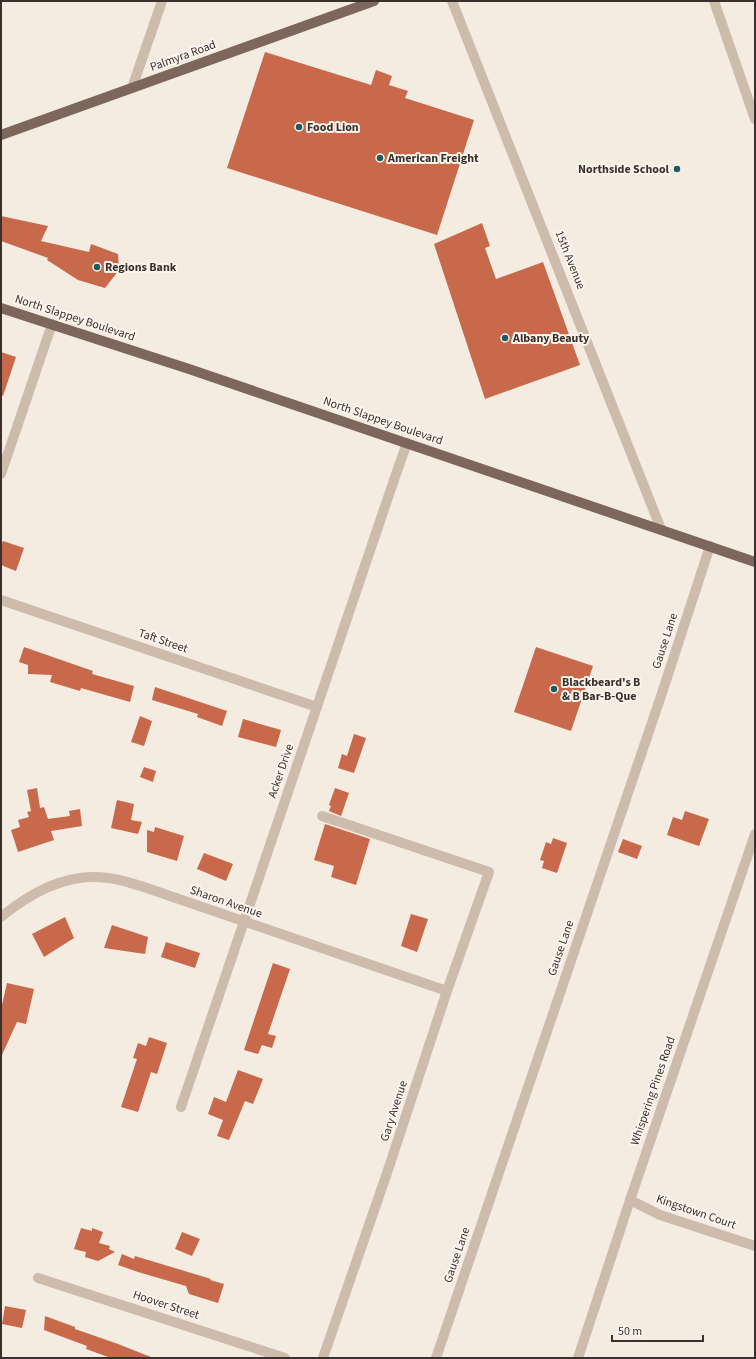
<svg xmlns="http://www.w3.org/2000/svg" width="756" height="1359" font-family="'Source Sans 3',sans-serif">
  <style>
    .building { fill: #c8694b }
    .lines { fill: none; stroke-linecap: round; stroke-linejoin: round }
    .minor { stroke: #cdbbac; stroke-width: 10 }
    .major { stroke: #7d675c; stroke-width: 10 }
    .poi-dot { fill: #1f5a5e; stroke: #fbf5ee; stroke-width: 1.5 }
    .labels { text-anchor: middle; dominant-baseline: central; stroke-width: 4; stroke-linejoin: round; paint-order: stroke }
    .street-label { font-size: 12px; fill: #3b302b; stroke: #fbf5ee }
    .poi-label { font-size: 12px; font-weight: bold; fill: #3b302b; stroke: #fbf5ee; text-anchor: start }
  </style>
  <rect width="100%" height="100%" fill="#f4ebe1"/>
  <!-- building -->
  <g class="building">
    <path d="M 265,52 L 371,85 L 376,70 L 392,76 L 389,85 L 408,91 L 405,98 L 474,120 L 437,235 L 227,168 Z"/>
    <path d="M 1,216 L 48,226 L 41,241 L 89,252 L 91,244 L 118,254 L 119,270 L 105,288 L 78,280 L 47,260 L 48,258 L 1,241 Z"/>
    <path d="M 482,223 L 490,246 L 485,248 L 496,279 L 543,262 L 580,365 L 485,399 L 434,244 Z"/>
    <path d="M 1,352 L 16,357 L 3,396 L 1,395 Z"/>
    <path d="M 3,541 L 24,548 L 16,571 L 1,565 L 1,546 Z"/>
    <path d="M 24,647 L 93,671 L 92,674 L 134,686 L 130,702 L 81,688 L 80,691 L 50,682 L 52,675 L 28,674 L 28,665 L 19,662 Z"/>
    <path d="M 536,647 L 593,666 L 571,731 L 514,712 Z"/>
    <path d="M 155,687 L 227,711 L 222,726 L 197,717 L 198,714 L 152,700 Z"/>
    <path d="M 140,716 L 152,721 L 144,746 L 131,742 Z"/>
    <path d="M 243,719 L 281,730 L 276,747 L 238,737 Z"/>
    <path d="M 354,734 L 366,738 L 354,773 L 338,768 L 342,754 L 347,756 Z"/>
    <path d="M 144,767 L 156,771 L 153,782 L 140,777 Z"/>
    <path d="M 37,788 L 40,808 L 44,807 L 48,819 L 70,816 L 69,811 L 80,809 L 82,826 L 51,831 L 54,840 L 18,852 L 11,830 L 20,827 L 18,820 L 29,817 L 27,812 L 31,811 L 27,790 Z"/>
    <path d="M 335,788 L 349,793 L 341,816 L 329,811 L 331,806 L 329,805 Z"/>
    <path d="M 117,800 L 134,804 L 131,820 L 142,822 L 138,834 L 111,828 Z"/>
    <path d="M 685,811 L 709,819 L 699,846 L 667,835 L 673,817 L 682,820 Z"/>
    <path d="M 325,824 L 370,839 L 356,885 L 331,877 L 334,866 L 314,860 Z"/>
    <path d="M 155,827 L 184,836 L 177,861 L 147,852 L 147,830 L 154,832 Z"/>
    <path d="M 553,838 L 567,843 L 557,873 L 542,868 L 544,861 L 540,860 L 546,842 L 551,844 Z"/>
    <path d="M 623,839 L 642,846 L 637,859 L 618,852 Z"/>
    <path d="M 204,853 L 233,864 L 226,881 L 197,869 Z"/>
    <path d="M 411,914 L 428,919 L 417,952 L 401,946 Z"/>
    <path d="M 65,917 L 74,938 L 44,957 L 32,934 Z"/>
    <path d="M 112,925 L 148,937 L 145,954 L 104,948 Z"/>
    <path d="M 166,942 L 200,953 L 195,968 L 161,957 Z"/>
    <path d="M 273,963 L 290,969 L 268,1034 L 276,1036 L 272,1048 L 262,1045 L 258,1054 L 244,1050 Z"/>
    <path d="M 7,983 L 34,989 L 26,1024 L 17,1022 L 1,1057 L 1,1009 Z"/>
    <path d="M 149,1037 L 167,1043 L 157,1074 L 151,1072 L 138,1112 L 121,1107 L 137,1059 L 133,1058 L 138,1043 L 146,1046 Z"/>
    <path d="M 238,1070 L 263,1079 L 253,1104 L 245,1101 L 229,1140 L 217,1136 L 223,1120 L 208,1114 L 214,1097 L 226,1102 Z"/>
    <path d="M 81,1228 L 92,1231 L 92,1228 L 103,1232 L 99,1243 L 110,1246 L 109,1249 L 115,1252 L 98,1261 L 85,1257 L 86,1252 L 74,1249 Z"/>
    <path d="M 182,1232 L 200,1239 L 192,1256 L 175,1249 Z"/>
    <path d="M 122,1254 L 134,1259 L 135,1256 L 211,1279 L 210,1280 L 224,1284 L 218,1303 L 189,1294 L 186,1286 L 138,1272 L 118,1265 Z"/>
    <path d="M 5,1306 L 26,1310 L 22,1328 L 2,1324 Z"/>
    <path d="M 45,1316 L 75,1327 L 75,1329 L 118,1344 L 151,1357 L 151,1358 L 111,1358 L 86,1349 L 87,1346 L 44,1330 Z"/>
  </g>
  <g class="lines">
    <!-- minor -->
    <g class="minor">
      <path d="M 452,1 L 661,529"/>
      <path d="M 714,1 L 755,119"/>
      <path d="M 132,88 L 162,1"/>
      <path d="M 1,474 L 52,324"/>
      <path d="M 1,600 L 317,707"/>
      <path d="M 322,816 L 489,872 L 447,991 L 387,1173 L 323,1358"/>
      <path d="M 1,917 C 30,893 68,872 108,878 C 119,879 130,883 141,886 L 447,991"/>
      <path d="M 181,1107 L 395,477 L 407,443"/>
      <path d="M 630,1200 L 660,1215 L 755,1246"/>
      <path d="M 38,1278 L 285,1358"/>
      <path d="M 436,1358 L 662,693 L 710,546"/>
      <path d="M 578,1358 L 630,1200 L 755,834"/>
    </g>
    <!-- major -->
    <g class="major">
      <path d="M 1,135 L 374,1"/>
      <path d="M 1,308 L 189,369 L 755,562"/>
    </g>
  </g>
  <!-- markers -->
  <g class="poi-dot">
    <circle cx="299" cy="127" r="4"/>
    <circle cx="380" cy="158" r="4"/>
    <circle cx="677" cy="169" r="4"/>
    <circle cx="97" cy="267" r="4"/>
    <circle cx="505" cy="338" r="4"/>
    <circle cx="554" cy="689" r="4"/>
  </g>
  <g class="labels">
    <!-- street labels -->
    <g class="street-label">
      <text transform="translate(183 56) rotate(-20)">Palmyra Road</text>
      <text transform="translate(570 260) rotate(68)">15th Avenue</text>
      <text transform="translate(75 318) rotate(18)">North Slappey Boulevard</text>
      <text transform="translate(383 421) rotate(19)">North Slappey Boulevard</text>
      <text transform="translate(163 641) rotate(19)">Taft Street</text>
      <text transform="translate(665 641) rotate(-72)">Gause Lane</text>
      <text transform="translate(281 771) rotate(-71)">Acker Drive</text>
      <text transform="translate(226 902) rotate(19)">Sharon Avenue</text>
      <text transform="translate(561 948) rotate(-71)">Gause Lane</text>
      <text transform="translate(653 1091) rotate(-71)">Whispering Pines Road</text>
      <text transform="translate(394 1111) rotate(-72)">Gary Avenue</text>
      <text transform="translate(696 1212) rotate(19)">Kingstown Court</text>
      <text transform="translate(457 1255) rotate(-71)">Gause Lane</text>
      <text transform="translate(166 1305) rotate(18)">Hoover Street</text>
    </g>
    <!-- poi labels -->
    <g class="poi-label">
      <text x="307" y="127">Food Lion</text>
      <text x="388" y="158">American Freight</text>
      <text x="669" y="169" text-anchor="end">Northside School</text>
      <text x="105" y="267">Regions Bank</text>
      <text x="513" y="338">Albany Beauty</text>
      <text x="562" y="682">Blackbeard's B<tspan x="562" dy="14">&amp; B Bar-B-Que</tspan></text>
    </g>
  </g>
  <!-- border -->
  <rect width="756" height="1359" fill="none" stroke="#3b302b" stroke-width="4"/>
  <!-- scale -->
  <path d="M612 1335v6h91v-6" fill="none" stroke="#3b302b" stroke-width="2"/>
  <text x="618" y="1335" font-size="12" fill="#3b302b" stroke="#fbf5ee" stroke-width="3" paint-order="stroke">50 m</text>
</svg>
